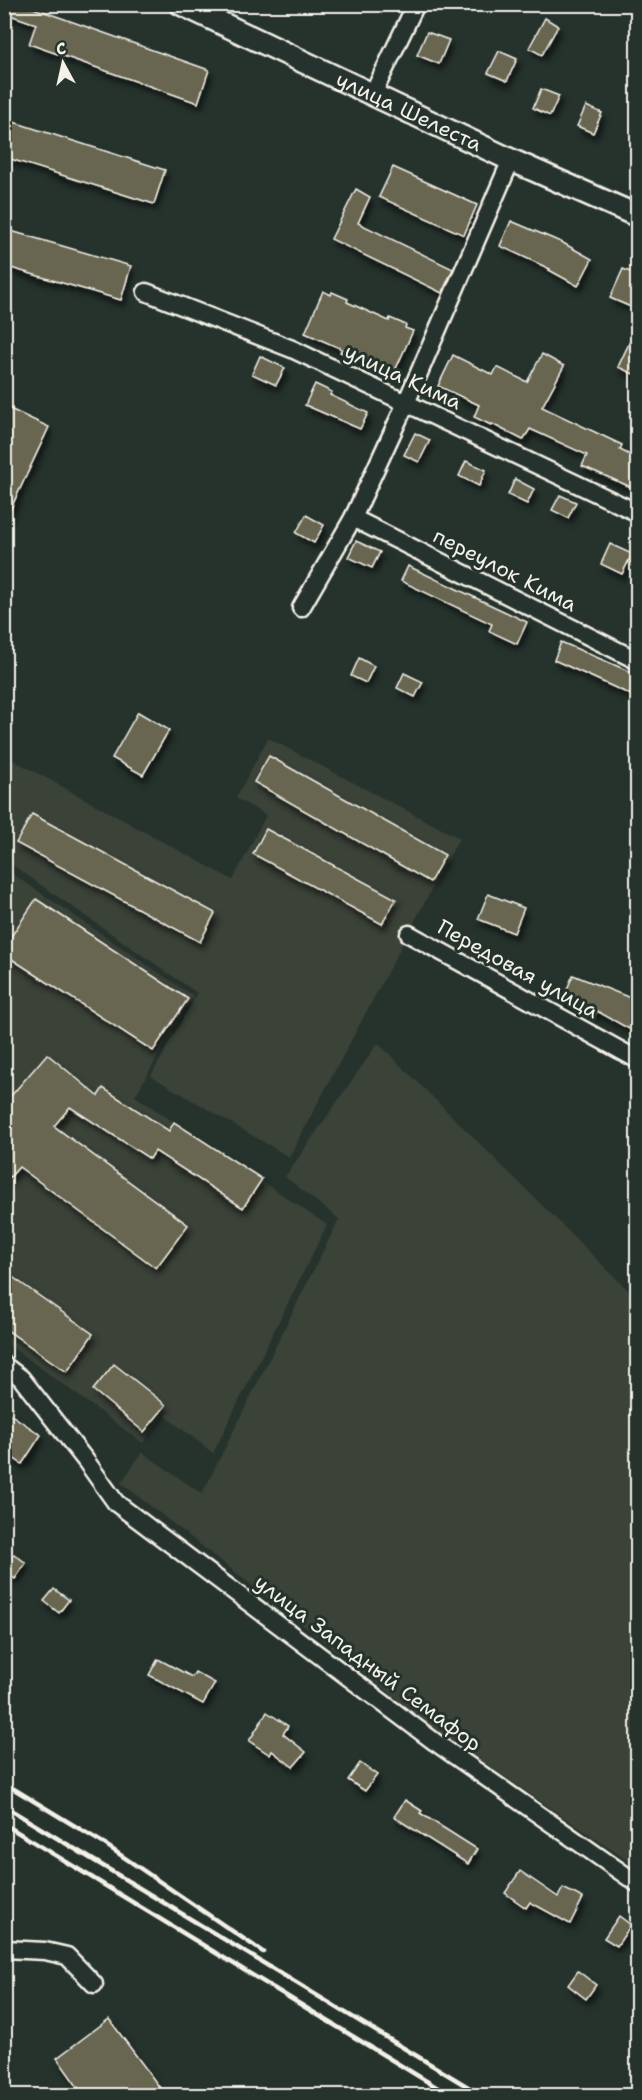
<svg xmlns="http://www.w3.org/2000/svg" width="642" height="2100" font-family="'Shantell Sans',sans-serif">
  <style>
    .built { fill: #3a4238 }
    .building { fill: #676651; stroke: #f4f1e8; stroke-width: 1.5; filter: url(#shadow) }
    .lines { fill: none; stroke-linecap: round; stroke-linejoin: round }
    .minor-casing { stroke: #f4f1e8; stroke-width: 21 }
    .major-casing { stroke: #f4f1e8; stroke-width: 26 }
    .minor { stroke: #26332d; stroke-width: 16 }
    .major { stroke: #26332d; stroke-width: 21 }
    .rail { stroke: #f4f1e8; stroke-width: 4.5 }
    .labels { text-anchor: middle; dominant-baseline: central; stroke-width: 6; stroke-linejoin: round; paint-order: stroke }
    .street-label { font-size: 21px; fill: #f4f1e8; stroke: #26332d }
  </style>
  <defs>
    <filter id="shadow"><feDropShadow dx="3" dy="5.5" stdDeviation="3" flood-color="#0009"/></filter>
  </defs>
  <rect width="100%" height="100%" fill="#26332d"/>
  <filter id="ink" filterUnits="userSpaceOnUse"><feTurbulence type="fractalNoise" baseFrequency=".0167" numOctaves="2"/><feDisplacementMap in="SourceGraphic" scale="12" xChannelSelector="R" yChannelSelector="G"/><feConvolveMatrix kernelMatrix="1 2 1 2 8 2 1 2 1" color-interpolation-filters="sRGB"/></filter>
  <g filter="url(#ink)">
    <!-- built -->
    <g class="built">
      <path d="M 268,738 L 459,838 L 289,1157 L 151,1076 L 197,993 L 5,860 L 4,755 L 233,880 L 266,815 L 236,798 Z"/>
      <path d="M 5,869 L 193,996 L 135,1096 L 327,1225 L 213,1453 L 164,1415 L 143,1443 L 5,1342 Z"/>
      <path d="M 378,1043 L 637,1299 L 637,1867 L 442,1734 L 121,1483 L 142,1452 L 202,1494 L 339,1219 L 285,1177 Z"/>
    </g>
    <!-- building -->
    <g class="building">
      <path d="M 4,4 L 22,4 L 209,70 L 198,103 L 29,44 L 36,24 L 4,13 Z"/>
      <path d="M 545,18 L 558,26 L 542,55 L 529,48 Z"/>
      <path d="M 427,32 L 449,40 L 439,64 L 417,55 Z"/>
      <path d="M 499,51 L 517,59 L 507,81 L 488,73 Z"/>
      <path d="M 541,89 L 559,96 L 550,116 L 533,108 Z"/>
      <path d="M 586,106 L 602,113 L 593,133 L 577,126 Z"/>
      <path d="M 4,119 L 165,170 L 154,204 L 4,157 Z"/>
      <path d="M 393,167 L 477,205 L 464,235 L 379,197 Z"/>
      <path d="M 356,189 L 370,197 L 358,223 L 453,269 L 442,293 L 331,239 Z"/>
      <path d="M 511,221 L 563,243 L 592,259 L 578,286 L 549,270 L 550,269 L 500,246 Z"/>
      <path d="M 4,229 L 131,266 L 121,300 L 4,266 Z"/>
      <path d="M 623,269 L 638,275 L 638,310 L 610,298 Z"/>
      <path d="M 323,291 L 331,295 L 332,292 L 348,299 L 347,302 L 389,321 L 390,318 L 406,325 L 405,328 L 413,331 L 394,373 L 386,369 L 385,372 L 340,352 L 342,349 L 305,333 Z"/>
      <path d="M 638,324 L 638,376 L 618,367 Z"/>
      <path d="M 542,354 L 564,366 L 542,407 L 622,445 L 620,450 L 638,459 L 638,490 L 582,466 L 587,455 L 530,429 L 523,440 L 492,424 L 491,425 L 474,417 L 479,405 L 438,386 L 453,355 L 493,375 L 497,367 L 527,382 Z"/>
      <path d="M 260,356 L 285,368 L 276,385 L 252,374 Z"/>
      <path d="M 315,384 L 332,392 L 330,395 L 368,413 L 360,429 L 305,405 Z"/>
      <path d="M 10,409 L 49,427 L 4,523 L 4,420 Z"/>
      <path d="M 415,433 L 430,440 L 419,462 L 404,455 Z"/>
      <path d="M 466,461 L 486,470 L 479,486 L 459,476 Z"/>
      <path d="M 515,479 L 534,489 L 527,504 L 508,495 Z"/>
      <path d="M 560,495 L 576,502 L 568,518 L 552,510 Z"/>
      <path d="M 306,515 L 324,525 L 314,543 L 296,533 Z"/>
      <path d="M 356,541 L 380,552 L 372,568 L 348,557 Z"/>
      <path d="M 610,544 L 632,554 L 622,574 L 601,564 Z"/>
      <path d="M 408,566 L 527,622 L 517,644 L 489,631 L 492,624 L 401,581 Z"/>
      <path d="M 561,642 L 638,675 L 638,698 L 554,660 Z"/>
      <path d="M 359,658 L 374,666 L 366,683 L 351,676 Z"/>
      <path d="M 404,673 L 423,682 L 415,697 L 397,688 Z"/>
      <path d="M 138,712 L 169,730 L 143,775 L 112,758 Z"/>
      <path d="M 269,756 L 445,855 L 430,882 L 254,782 Z"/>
      <path d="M 32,814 L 215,913 L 200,942 L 16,843 Z"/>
      <path d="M 266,829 L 396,899 L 382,924 L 253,854 Z"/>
      <path d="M 488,894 L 524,908 L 514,933 L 478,919 Z"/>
      <path d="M 36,899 L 188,999 L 153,1051 L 4,954 L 4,947 Z"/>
      <path d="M 573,975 L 638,1001 L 638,1018 L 631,1030 L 597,1011 L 595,1015 L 562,1001 Z"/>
      <path d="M 47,1054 L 98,1096 L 103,1088 L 169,1131 L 174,1122 L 262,1179 L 243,1208 L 155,1151 L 150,1159 L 70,1107 L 54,1126 L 188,1225 L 156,1268 L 19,1167 L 4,1184 L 4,1104 Z"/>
      <path d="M 4,1271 L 93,1334 L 67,1372 L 4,1328 Z"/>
      <path d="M 114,1364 L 166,1405 L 144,1432 L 93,1390 Z"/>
      <path d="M 4,1410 L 41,1435 L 22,1464 L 4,1452 Z"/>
      <path d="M 14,1554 L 26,1563 L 15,1579 L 4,1571 L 4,1566 Z"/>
      <path d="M 54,1589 L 69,1600 L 59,1613 L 44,1601 Z"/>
      <path d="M 158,1659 L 192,1677 L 195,1672 L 215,1683 L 203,1704 L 149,1675 Z"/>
      <path d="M 267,1712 L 288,1726 L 283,1734 L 306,1752 L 293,1767 L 272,1751 L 270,1755 L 249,1741 Z"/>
      <path d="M 360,1763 L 377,1775 L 365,1791 L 348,1780 Z"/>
      <path d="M 405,1800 L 422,1811 L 420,1813 L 477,1849 L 468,1864 L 394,1817 Z"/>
      <path d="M 520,1871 L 558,1897 L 563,1888 L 583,1898 L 570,1924 L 530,1902 L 526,1908 L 505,1893 Z"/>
      <path d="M 619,1916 L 631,1925 L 617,1946 L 604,1938 Z"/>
      <path d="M 578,1971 L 596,1985 L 586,1999 L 568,1985 Z"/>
      <path d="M 109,2019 L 166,2096 L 84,2096 L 57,2058 Z"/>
    </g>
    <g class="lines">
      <defs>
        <g id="minor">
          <path d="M 373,94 L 416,4"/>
          <path d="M 146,292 L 292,349 L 638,513"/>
          <path d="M 353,518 L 638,661"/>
          <path d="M 301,608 L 353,518 L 406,403 L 511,160"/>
          <path d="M 409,934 L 638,1060"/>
          <path d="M 4,1365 L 21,1378 L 86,1461 L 116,1503 L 435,1742 L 638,1884"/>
          <path d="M 4,1949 L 45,1951 L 67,1956 L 94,1984"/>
        </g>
        <g id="major">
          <path id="s1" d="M 181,4 L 511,160 L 638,216"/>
        </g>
      </defs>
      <!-- minor casing -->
      <use href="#minor" class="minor-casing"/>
      <!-- major casing -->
      <use href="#major" class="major-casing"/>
      <!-- minor -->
      <use href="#minor" class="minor"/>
      <!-- major -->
      <use href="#major" class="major"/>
      <!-- rail -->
      <g class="rail">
        <path d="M 4,1783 L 103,1843 L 263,1952"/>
        <path d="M 4,1806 L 483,2096"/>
        <path d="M 4,1824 L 451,2096"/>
      </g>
    </g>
  </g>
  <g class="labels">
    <!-- street labels -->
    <g class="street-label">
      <text stroke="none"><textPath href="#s1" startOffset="252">улица Шелеста</textPath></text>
      <text transform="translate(403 377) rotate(25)">улица Кима</text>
      <text transform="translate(505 570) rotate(27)">переулок Кима</text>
      <text transform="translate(518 969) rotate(29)">Передовая улица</text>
      <text transform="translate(368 1663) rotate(37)">улица Западный Семафор</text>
    </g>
  </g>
  <!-- margin -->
  <rect width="642" height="2100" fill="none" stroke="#26332d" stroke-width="24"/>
  <rect x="12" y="12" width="618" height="2076" fill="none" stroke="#f4f1e8" stroke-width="2" filter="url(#ink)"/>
  <!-- north arrow -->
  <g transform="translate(63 63) rotate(352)" stroke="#26332d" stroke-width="4.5" paint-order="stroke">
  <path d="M0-4.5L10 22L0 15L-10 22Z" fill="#f4f1e8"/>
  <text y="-9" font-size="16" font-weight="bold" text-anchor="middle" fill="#f4f1e8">С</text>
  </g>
</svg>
